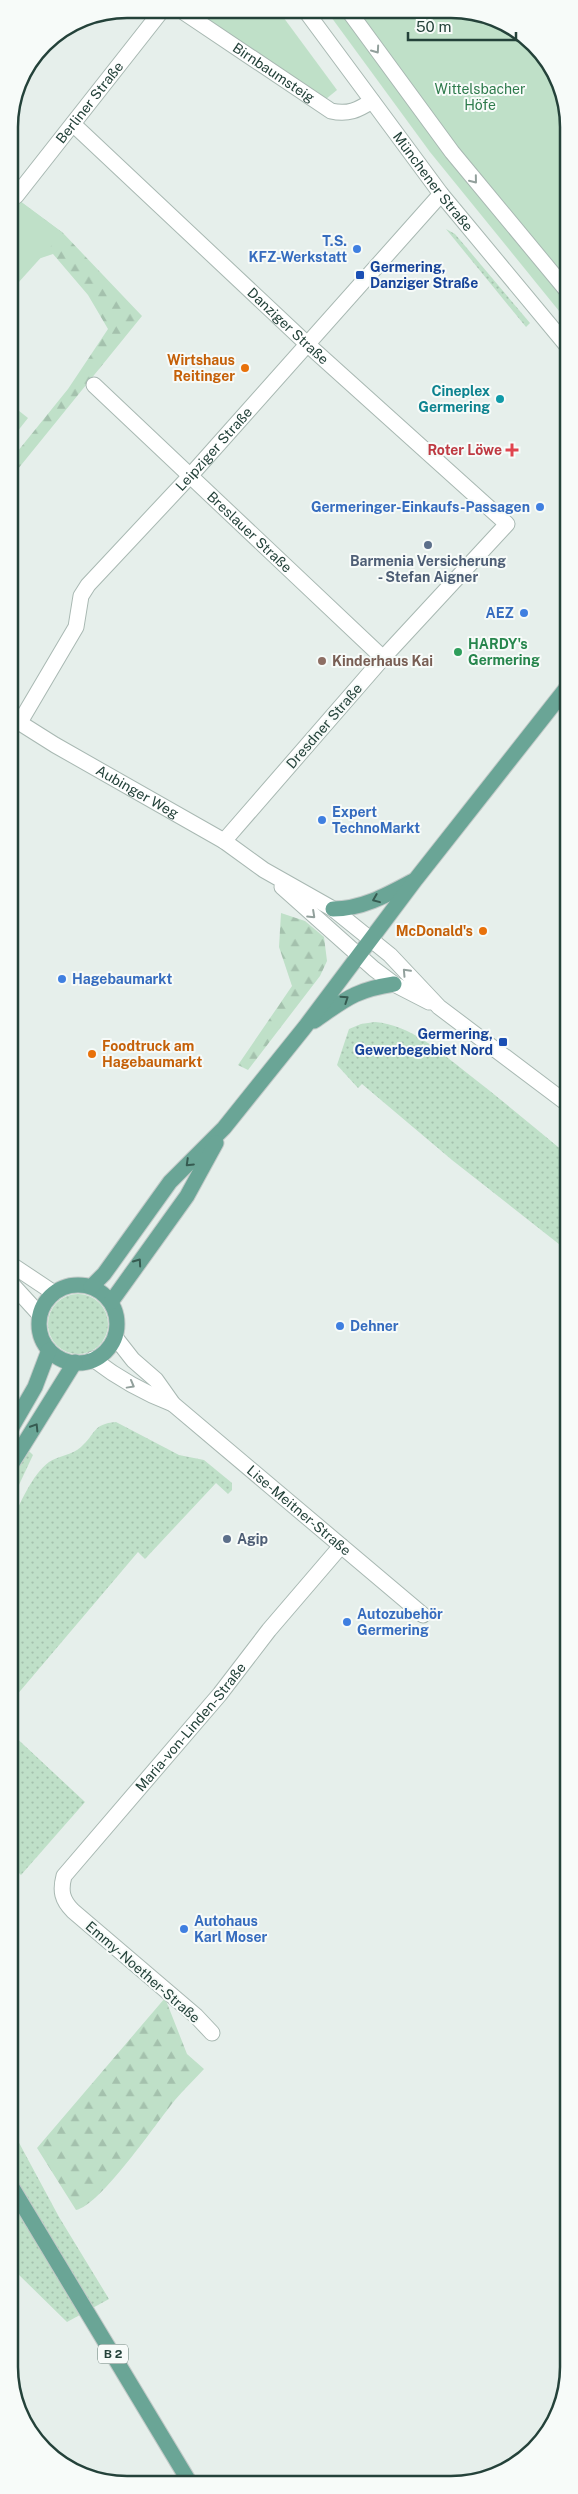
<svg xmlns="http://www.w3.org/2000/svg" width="578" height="2494" font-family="'Public Sans',sans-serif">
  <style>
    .grass { fill: url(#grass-dots) }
    .forest { fill: url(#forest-firs) }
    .park { fill: #bfe0c8 }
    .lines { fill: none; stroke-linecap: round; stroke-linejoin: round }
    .minor-casing { stroke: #a8b8b2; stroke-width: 17 }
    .major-casing { stroke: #c2cac8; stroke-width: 17 }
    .minor { stroke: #fff; stroke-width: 15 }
    .major { stroke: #6aa596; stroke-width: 15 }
    .oneway { stroke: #92a09c }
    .oneway2 { stroke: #365b51 }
    .shop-dot { fill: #3f7fe0; stroke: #f7fbf9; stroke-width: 2 }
    .transit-dot { fill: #1a4fb4; stroke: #f7fbf9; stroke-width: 2 }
    .food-dot { fill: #e8710a; stroke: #f7fbf9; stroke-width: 2 }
    .culture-dot { fill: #0f9aa8; stroke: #f7fbf9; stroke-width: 2 }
    .health-dot { fill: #e0444e; stroke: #f7fbf9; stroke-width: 2 }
    .service-dot { fill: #5c6f8a; stroke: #f7fbf9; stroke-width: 2 }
    .leisure-dot { fill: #2e9e5b; stroke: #f7fbf9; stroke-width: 2 }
    .education-dot { fill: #8d6e63; stroke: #f7fbf9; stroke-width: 2 }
    .labels { text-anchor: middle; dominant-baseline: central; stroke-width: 4; stroke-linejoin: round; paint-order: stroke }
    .shield { fill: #f7fbf9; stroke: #637a73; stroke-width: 1 }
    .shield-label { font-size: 12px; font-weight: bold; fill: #24423a }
    .street-label { font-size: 14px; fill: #24423a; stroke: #f7fbf9 }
    .park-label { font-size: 14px; fill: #2d7a4b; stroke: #f7fbf9 }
    .shop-label { font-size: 14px; font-weight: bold; fill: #366cbe; stroke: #f7fbf9; text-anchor: start }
    .transit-label { font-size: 14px; font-weight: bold; fill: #164399; stroke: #f7fbf9; text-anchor: start }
    .food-label { font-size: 14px; font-weight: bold; fill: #c56008; stroke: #f7fbf9; text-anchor: end }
    .culture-label { font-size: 14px; font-weight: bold; fill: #0d838f; stroke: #f7fbf9; text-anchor: end }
    .health-label { font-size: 14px; font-weight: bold; fill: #be3a42; stroke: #f7fbf9; text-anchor: end }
    .service-label { font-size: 14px; font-weight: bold; fill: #4e5e75; stroke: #f7fbf9 }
    .leisure-label { font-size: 14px; font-weight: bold; fill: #27864d; stroke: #f7fbf9; text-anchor: start }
    .education-label { font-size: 14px; font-weight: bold; fill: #785e54; stroke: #f7fbf9; text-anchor: start }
    .rim { fill: none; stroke: #24423a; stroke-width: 2.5 }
  </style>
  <defs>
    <pattern id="grass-dots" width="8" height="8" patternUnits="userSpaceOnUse" patternTransform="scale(1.25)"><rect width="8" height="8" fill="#bfe0c8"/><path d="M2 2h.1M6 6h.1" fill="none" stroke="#a4c1ad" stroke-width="1.8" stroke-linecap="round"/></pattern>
    <pattern id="forest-firs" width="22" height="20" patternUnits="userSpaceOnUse" patternTransform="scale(1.25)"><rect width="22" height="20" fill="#bfe0c8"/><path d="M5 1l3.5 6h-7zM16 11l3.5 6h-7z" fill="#a4c1ad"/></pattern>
  </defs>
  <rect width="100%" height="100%" fill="#e6efeb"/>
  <!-- grass -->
  <g class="grass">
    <path d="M 446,229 L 455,234 L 530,323 L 526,327 Z"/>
    <path d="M 375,1022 C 411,1025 439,1051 467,1073 C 502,1100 535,1128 569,1156 L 569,1252 L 452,1160 L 362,1084 L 358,1088 L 337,1065 L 349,1029 L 361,1024 Z"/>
    <circle cx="78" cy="1324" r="30"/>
    <path d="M 116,1422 L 179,1455 L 204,1460 L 232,1483 L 232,1490 L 228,1494 L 216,1483 L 145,1559 L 138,1552 L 10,1703 L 9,1529 C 17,1509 32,1474 49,1462 C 58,1456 72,1455 81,1447 C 96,1434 92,1424 116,1422 Z"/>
    <path d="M 9,1432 L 33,1455 L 9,1506 Z"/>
    <path d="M 10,1732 L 85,1802 L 21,1875 L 10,1864 Z"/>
    <path d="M 10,2126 L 59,2217 L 109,2299 L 67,2322 L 16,2272 L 15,2252 L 10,2242 Z"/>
  </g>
  <!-- forest -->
  <g class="forest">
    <path d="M 9,193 L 63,233 L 142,316 L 9,480 L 9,462 L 68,389 L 108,329 L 88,295 L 53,254 L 23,264 Z"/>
    <path d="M 281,913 L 305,921 L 324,937 L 327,961 L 320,976 L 248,1070 L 238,1065 L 292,986 L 279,947 Z"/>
    <path d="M 165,1998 L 187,2054 L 204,2069 C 195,2079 184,2089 175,2100 C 157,2122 100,2206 76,2210 L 37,2148 Z"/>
  </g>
  <!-- park -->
  <g class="park">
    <path d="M 198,9 L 278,10 L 337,90 L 326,99 L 198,14 Z"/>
    <path d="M 326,10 L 475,11 L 535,43 L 568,110 L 568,322 L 430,152 Z"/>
    <path d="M 9,193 L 63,233 L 9,293 Z"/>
    <path d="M 9,403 L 28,418 L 9,442 Z"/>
  </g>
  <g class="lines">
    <defs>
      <g id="minor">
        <path id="s1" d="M 179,9 L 331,111 C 348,115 358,110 372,101"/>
        <path id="s2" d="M 305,10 L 441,194 L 568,347"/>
        <path d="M 348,10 L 452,152 L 568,292"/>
        <path id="s3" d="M 73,124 L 306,343 L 507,524 L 383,658 L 224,841"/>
        <path id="s4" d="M 16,196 L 163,9"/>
        <path id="s5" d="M 94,385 L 383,658"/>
        <path id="s6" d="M 9,716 L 55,745 L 224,841 L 264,870 L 333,909 L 390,955 L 439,1007 L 569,1105"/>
        <path id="s7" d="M 20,722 L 76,627 L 81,596 L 88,585 L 190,476 L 441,194"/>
        <path d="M 282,887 L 374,969 L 394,984 L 429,1002"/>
        <path d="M 9,1263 L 54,1293"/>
        <path d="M 9,1281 L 40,1315"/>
        <path id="s8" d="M 115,1337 L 133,1360 L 156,1380 L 173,1404 L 423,1615"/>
        <path d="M 93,1359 C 119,1379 144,1393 173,1404"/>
        <path id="s9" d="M 212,2033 L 196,2016 L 73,1911 C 62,1900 60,1891 64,1876 L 220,1694 L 269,1630 L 341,1546"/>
      </g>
      <g id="major">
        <path d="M 333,909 C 362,909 387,895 413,881"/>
        <path d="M 314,1021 C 346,999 355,990 394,984"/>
        <circle cx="78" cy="1324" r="39"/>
        <path d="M 91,1287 L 104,1274 L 170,1182 L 224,1128 L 305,1027 L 416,879 L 568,686"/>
        <path d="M 111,1302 L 187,1196 L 216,1143"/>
        <path d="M 9,1432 L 35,1387 L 49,1350"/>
        <path d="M 9,1468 L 75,1362"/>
        <path d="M 10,2184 L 190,2483"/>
      </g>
    </defs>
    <!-- minor casing -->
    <use href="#minor" class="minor-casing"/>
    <!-- major casing -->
    <use href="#major" class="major-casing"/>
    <!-- minor -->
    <use href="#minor" class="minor"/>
    <!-- major -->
    <use href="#major" class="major"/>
  </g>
  <!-- one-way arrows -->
  <defs><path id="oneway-chevron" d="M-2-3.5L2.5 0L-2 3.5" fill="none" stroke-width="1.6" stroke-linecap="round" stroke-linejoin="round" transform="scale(1.25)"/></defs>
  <g class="oneway">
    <use href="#oneway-chevron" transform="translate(376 50) rotate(55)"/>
    <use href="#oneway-chevron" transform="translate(474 180) rotate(51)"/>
    <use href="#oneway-chevron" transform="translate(312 915) rotate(43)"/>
    <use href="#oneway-chevron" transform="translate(406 972) rotate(-133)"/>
    <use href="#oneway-chevron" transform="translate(131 1385) rotate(29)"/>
  </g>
  <g class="oneway2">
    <use href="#oneway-chevron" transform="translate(376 899) rotate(158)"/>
    <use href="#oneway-chevron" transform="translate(345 999) rotate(-34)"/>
    <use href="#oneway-chevron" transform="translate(189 1163) rotate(136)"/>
    <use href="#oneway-chevron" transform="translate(138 1262) rotate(-55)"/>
    <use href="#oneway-chevron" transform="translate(35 1427) rotate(-58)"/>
  </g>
  <!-- markers -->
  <g class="shop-dot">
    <circle cx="357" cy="249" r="5"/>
    <circle cx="540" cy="507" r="5"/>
    <circle cx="524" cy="613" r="5"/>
    <circle cx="322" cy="820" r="5"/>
    <circle cx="62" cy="979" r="5"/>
    <circle cx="340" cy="1326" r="5"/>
    <circle cx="347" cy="1622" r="5"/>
    <circle cx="184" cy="1929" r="5"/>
  </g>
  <g class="transit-dot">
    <rect x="355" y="270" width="10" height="10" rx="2.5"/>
    <rect x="498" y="1037" width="10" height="10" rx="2.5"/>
  </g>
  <g class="food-dot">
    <circle cx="245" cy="368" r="5"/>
    <circle cx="483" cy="931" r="5"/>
    <circle cx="92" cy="1054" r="5"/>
  </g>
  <circle class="culture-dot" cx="500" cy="399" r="5"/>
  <path class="health-dot" d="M509.5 442.5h5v5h5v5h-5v5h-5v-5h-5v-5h5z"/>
  <g class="service-dot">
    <circle cx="428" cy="545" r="5"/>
    <circle cx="227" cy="1539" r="5"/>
  </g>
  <circle class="leisure-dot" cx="458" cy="652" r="5"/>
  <circle class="education-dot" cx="322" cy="661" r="5"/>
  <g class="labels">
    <!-- shield labels -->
    <rect class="shield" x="98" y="2344.5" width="30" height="19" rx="4"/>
    <g class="shield-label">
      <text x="113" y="2354">B 2</text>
    </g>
    <!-- street labels -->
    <g class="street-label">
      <text stroke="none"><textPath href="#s1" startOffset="114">Birnbaumsteig</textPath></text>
      <text stroke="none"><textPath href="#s4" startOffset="119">Berliner Straße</textPath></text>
      <text stroke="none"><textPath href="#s2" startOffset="214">Münchener Straße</textPath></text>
      <text stroke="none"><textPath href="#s3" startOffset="295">Danziger Straße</textPath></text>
      <text stroke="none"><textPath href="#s7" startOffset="340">Leipziger Straße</textPath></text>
      <text stroke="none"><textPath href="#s5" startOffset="214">Breslauer Straße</textPath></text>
      <text transform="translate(324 726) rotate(-49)">Dresdner Straße</text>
      <text stroke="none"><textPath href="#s6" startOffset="149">Aubinger Weg</textPath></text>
      <text stroke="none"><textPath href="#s8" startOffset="254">Lise-Meitner-Straße</textPath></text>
      <text stroke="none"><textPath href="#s9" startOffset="419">Maria-von-Linden-Straße</textPath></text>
      <text transform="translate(143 1972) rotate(41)">Emmy-Noether-Straße</text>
    </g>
    <!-- park labels -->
    <g class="park-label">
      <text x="480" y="89">Wittelsbacher<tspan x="480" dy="16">Höfe</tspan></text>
    </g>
    <!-- shop labels -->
    <g class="shop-label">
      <text x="347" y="241" text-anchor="end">T.S.<tspan x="347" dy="16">KFZ-Werkstatt</tspan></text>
      <text x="530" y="507" text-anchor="end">Germeringer-Einkaufs-Passagen</text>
      <text x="514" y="613" text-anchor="end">AEZ</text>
      <text x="332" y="812">Expert<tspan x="332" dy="16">TechnoMarkt</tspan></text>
      <text x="72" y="979">Hagebaumarkt</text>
      <text x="350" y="1326">Dehner</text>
      <text x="357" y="1614">Autozubehör<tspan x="357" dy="16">Germering</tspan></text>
      <text x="194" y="1921">Autohaus<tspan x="194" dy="16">Karl Moser</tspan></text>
    </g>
    <!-- transit labels -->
    <g class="transit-label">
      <text x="370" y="267">Germering,<tspan x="370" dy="16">Danziger Straße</tspan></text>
      <text x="493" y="1034" text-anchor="end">Germering,<tspan x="493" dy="16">Gewerbegebiet Nord</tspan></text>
    </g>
    <!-- food labels -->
    <g class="food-label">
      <text x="235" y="360">Wirtshaus<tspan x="235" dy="16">Reitinger</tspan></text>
      <text x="473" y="931">McDonald's</text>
      <text x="102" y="1046" text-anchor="start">Foodtruck am<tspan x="102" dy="16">Hagebaumarkt</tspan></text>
    </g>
    <!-- culture labels -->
    <g class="culture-label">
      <text x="490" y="391">Cineplex<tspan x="490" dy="16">Germering</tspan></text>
    </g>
    <!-- health labels -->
    <g class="health-label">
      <text x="502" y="450">Roter Löwe</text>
    </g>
    <!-- service labels -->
    <g class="service-label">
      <text x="428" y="561">Barmenia Versicherung<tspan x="428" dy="16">- Stefan Aigner</tspan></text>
      <text x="237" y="1539" text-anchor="start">Agip</text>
    </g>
    <!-- leisure labels -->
    <g class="leisure-label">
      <text x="468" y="644">HARDY's<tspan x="468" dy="16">Germering</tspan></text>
    </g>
    <!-- education labels -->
    <g class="education-label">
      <text x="332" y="661">Kinderhaus Kai</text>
    </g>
  </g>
  <!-- crop -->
  <path d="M0 0H578V2494H0ZM127 18H451A109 109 0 0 1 560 127V2367A109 109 0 0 1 451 2476H127A109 109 0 0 1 18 2367V127A109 109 0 0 1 127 18Z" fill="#f7fbf9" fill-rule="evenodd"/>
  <path class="rim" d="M127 18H451A109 109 0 0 1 560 127V2367A109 109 0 0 1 451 2476H127A109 109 0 0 1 18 2367V127A109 109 0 0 1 127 18Z"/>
  <!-- scale -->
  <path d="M408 32v8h108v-8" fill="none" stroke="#24423a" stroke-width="2.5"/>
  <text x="416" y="32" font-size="15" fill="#24423a" stroke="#f7fbf9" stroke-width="4" paint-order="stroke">50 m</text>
</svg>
